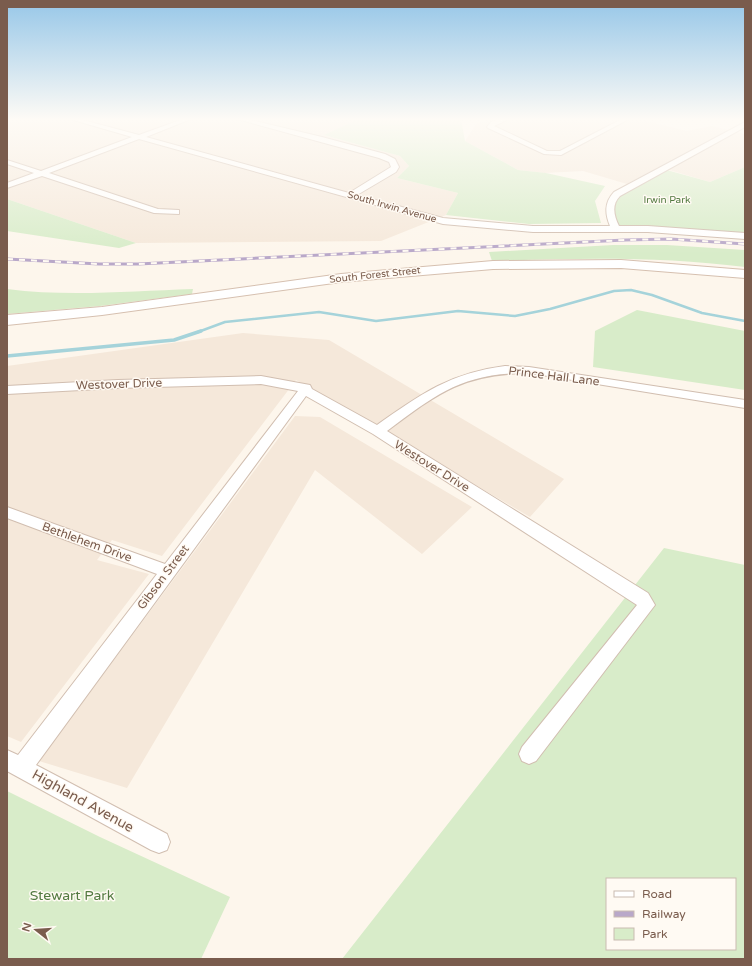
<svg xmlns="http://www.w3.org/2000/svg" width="752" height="966" font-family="'Varela Round',sans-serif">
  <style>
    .residential { fill: #f5e8da }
    .green { fill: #d8ecc9; fill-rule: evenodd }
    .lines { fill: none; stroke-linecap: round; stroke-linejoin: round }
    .stream-far1 { stroke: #a5d3da; stroke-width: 2.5 }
    .stream { stroke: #a5d3da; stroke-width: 3.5 }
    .street-casing { stroke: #d1beb0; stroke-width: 2 }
    .secondary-casing { stroke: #d6c0b0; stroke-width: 2 }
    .street { fill: #fff; fill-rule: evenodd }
    .secondary { fill: #fff; fill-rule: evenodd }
    .rail-casing { stroke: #b9a8c9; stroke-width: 3 }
    .rail { stroke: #fffaf3; stroke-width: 2; stroke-dasharray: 6; stroke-linecap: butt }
    .labels { text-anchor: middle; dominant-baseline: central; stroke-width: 3; stroke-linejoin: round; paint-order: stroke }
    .far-park-label { font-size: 10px; fill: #537a41; stroke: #fffaf3 }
    .far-street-label { font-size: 10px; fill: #7a5c4d; stroke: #fffaf3 }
    .street-label { font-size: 12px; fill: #7a5c4d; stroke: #fffaf3 }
    .near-street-label { font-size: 14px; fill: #7a5c4d; stroke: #fffaf3 }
    .near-park-label { font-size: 14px; fill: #537a41; stroke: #fffaf3 }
  </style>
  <rect width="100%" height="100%" fill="#fdf6ec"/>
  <!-- residential -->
  <g class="residential">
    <path d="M 7,119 L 358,119 L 324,135 L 400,156 L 409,166 L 397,178 L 458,193 L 446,215 L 381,241 L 136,243 L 7,199 Z"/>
    <path d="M 491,119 L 637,119 L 687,131 L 712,126 L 745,134 L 745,167 L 710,182 L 659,167 L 627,184 L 583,171 L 544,173 L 518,170 L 465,141 L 476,124 Z"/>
    <path d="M 243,333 L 329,340 L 564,479 L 530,517 L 296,380 L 162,556 L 112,540 L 97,560 L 149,574 L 21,742 L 7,736 L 7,366 Z"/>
    <path d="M 295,416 L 320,417 L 472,507 L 422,554 L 315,470 L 127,788 L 39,761 Z"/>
  </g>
  <!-- green -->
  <g class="green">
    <path d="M 358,119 L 461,119 L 465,141 L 518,170 L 546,173 L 605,186 L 595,201 L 601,223 L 529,224 L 446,215 L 458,193 L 397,178 L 409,166 L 400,156 L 324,135 Z"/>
    <path d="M 745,167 L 745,236 L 615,228 L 611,201 L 663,169 L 710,182 Z"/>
    <path d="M 7,199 L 136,243 L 119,248 L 7,231 Z"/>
    <path d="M 613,245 L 667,245 L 745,250 L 745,267 C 661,256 577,258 492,261 L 489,252 Z"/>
    <path d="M 7,289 C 68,297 132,291 193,289 L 192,294 L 100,306 L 7,314 Z"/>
    <path d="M 637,310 L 745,331 L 745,390 L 593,367 L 595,331 Z"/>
    <path d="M 664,548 L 745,565 L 745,959 L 342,959 ZM 607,879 L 735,879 L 735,949 L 607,949 Z"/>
    <path d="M 7,791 L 100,837 L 230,897 L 201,959 L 7,959 Z"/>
  </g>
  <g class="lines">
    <!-- stream-far1 -->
    <path class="stream-far1" d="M 198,332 L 225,322 L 319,312 L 376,321 L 458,311 L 515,316 L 550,309 L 614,291 L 631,290 L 652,295 L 702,313 L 745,321"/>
    <!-- stream -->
    <path class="stream" d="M 7,356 L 174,340 L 201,331"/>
    <defs>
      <g id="street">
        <path d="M 70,119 L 79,119 L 139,135 L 183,119 L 191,119 L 146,137 L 349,193 L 391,167 L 389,162 L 379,158 L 237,119 L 247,119 L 322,137 L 385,154 L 395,159 L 399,167 L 396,172 L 357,195 L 443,218 L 533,226 L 610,226 C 605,214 604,203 614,192 L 745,122 L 745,127 L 620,196 C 611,205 614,216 619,226 L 648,226 L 745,233 L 745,239 L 648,232 L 533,232 L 443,224 L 139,139 L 49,173 L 158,209 L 179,210 L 179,214 L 154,213 L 42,176 L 7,188 L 7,183 L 34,173 L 7,164 L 7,160 L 41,171 L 132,137 Z"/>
        <path d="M 500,119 L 509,119 L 494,126 L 547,151 L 560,151 L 622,119 L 629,119 L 561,155 L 544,154 L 488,128 L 487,127 L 491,122 Z"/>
        <path d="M 505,366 L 529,367 L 745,400 L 745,408 L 529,373 C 463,373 438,393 387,431 L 648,593 L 655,605 L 536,761 L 529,764 L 522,761 L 519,754 L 522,747 L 637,605 L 373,434 L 306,396 L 36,765 L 167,834 L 170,842 L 167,850 L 159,853 L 151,850 L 7,771 L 7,750 L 18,755 L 157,574 L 7,518 L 7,507 L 165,564 L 298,391 L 261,384 L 118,388 L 7,394 L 7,386 L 118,380 L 261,376 L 310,385 L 312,389 L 377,425 C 421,394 450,373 505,366 Z"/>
      </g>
      <path id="secondary" d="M 621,260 L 745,270 L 745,278 L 621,268 L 493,269 L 341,282 L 102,315 L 7,325 L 7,315 L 102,307 L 341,274 L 493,261 Z"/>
    </defs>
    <!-- street casing -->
    <use href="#street" class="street-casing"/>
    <!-- secondary casing -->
    <use href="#secondary" class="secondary-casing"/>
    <!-- street -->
    <use href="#street" class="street"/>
    <!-- secondary -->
    <use href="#secondary" class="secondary"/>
    <defs>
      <path id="rail" d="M 7,259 L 99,264 L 138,264 L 625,240 L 671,239 L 745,244"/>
    </defs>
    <!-- rail casing -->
    <use href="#rail" class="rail-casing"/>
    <!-- rail -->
    <use href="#rail" class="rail"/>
  </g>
  <!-- sky -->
  <linearGradient id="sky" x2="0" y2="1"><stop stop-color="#97c7e8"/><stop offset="0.47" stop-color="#fefbf6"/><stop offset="1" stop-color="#fefbf6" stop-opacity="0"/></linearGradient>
  <rect width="752" height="254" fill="url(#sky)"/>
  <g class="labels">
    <!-- far-park labels -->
    <g class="far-park-label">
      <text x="667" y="200">Irwin Park</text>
    </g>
    <!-- far-street labels -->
    <g class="far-street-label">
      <text transform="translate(392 207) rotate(16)">South Irwin Avenue</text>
      <text transform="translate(375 275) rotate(-6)">South Forest Street</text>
    </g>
    <!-- street labels -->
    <g class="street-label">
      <text transform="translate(554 376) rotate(7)">Prince Hall Lane</text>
      <text transform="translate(119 384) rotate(-2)">Westover Drive</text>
      <text transform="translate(432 466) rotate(32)">Westover Drive</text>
      <text transform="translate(87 542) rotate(20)">Bethlehem Drive</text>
      <text transform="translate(163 577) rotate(-53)">Gibson Street</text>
    </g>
    <!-- near-street labels -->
    <g class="near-street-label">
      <text transform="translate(83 801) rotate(29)">Highland Avenue</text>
    </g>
    <!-- near-park labels -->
    <g class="near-park-label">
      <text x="72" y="895">Stewart Park</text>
    </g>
  </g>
  <!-- border -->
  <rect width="752" height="966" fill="none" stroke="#7a5c4d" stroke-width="16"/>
  <!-- legend -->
  <rect x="606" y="878" width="130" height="72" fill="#fffaf3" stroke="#cabbb1"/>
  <rect x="614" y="891" width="20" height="6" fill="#ffffff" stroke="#cabbb1"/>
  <text x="642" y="898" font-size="12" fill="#7a5c4d">Road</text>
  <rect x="614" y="911" width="20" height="6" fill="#b9a8c9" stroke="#cabbb1"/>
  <text x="642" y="918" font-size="12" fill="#7a5c4d">Railway</text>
  <rect x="614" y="928" width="20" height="12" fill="#d8ecc9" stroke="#cabbb1"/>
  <text x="642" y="938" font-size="12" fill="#7a5c4d">Park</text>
  <!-- north arrow -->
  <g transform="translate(36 930) rotate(287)" stroke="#fffaf3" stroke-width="3" paint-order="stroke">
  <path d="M0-3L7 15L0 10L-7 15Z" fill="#7a5c4d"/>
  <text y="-6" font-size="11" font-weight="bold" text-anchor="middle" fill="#7a5c4d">N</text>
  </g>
</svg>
